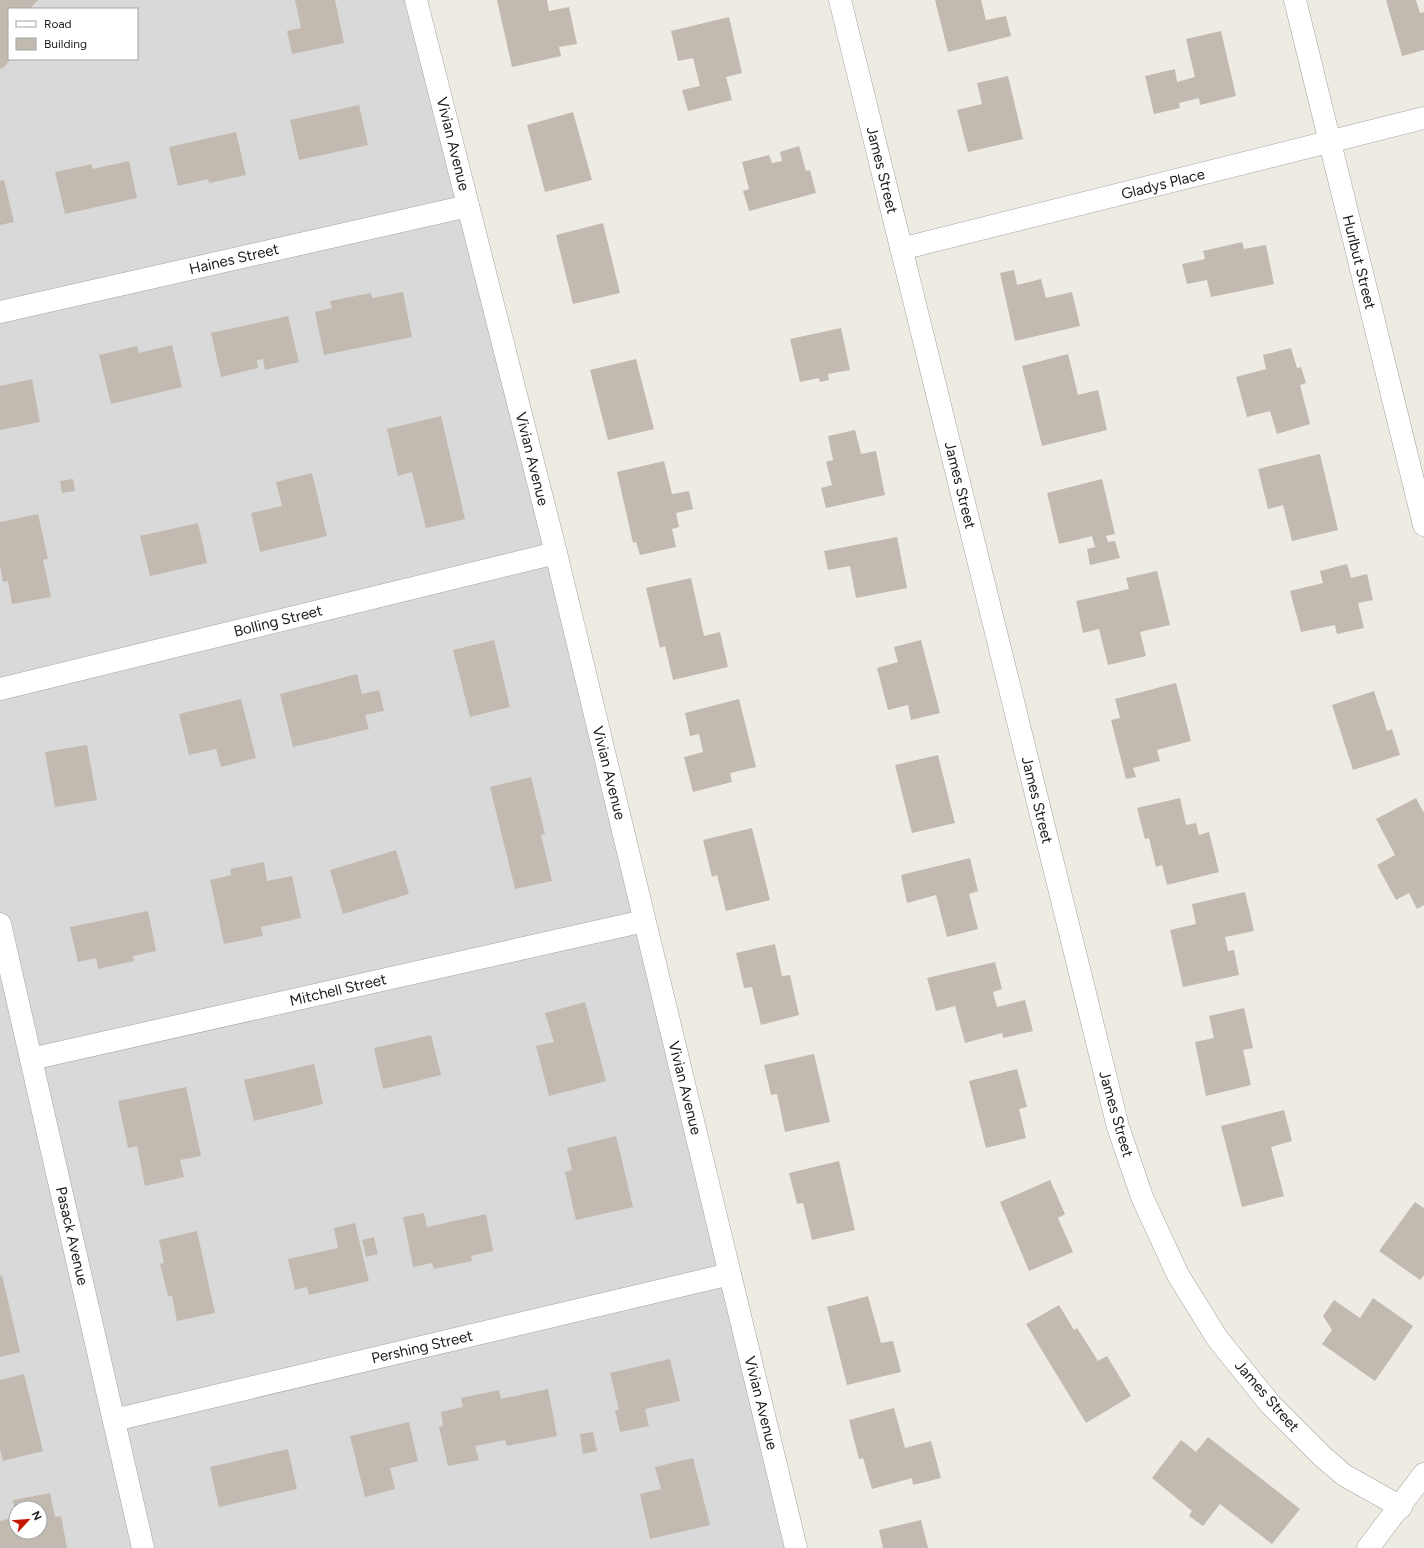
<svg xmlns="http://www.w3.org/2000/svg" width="1424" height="1548" font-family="Figtree,sans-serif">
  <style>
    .residential { fill: #dad9d9; fill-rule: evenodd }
    .building { fill: #c2bab1 }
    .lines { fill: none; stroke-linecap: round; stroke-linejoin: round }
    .minor-casing { stroke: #a3a3a3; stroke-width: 23 }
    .minor { stroke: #fff; stroke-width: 22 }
    .labels { text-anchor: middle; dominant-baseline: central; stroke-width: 4; stroke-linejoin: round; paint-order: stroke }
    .street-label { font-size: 15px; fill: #1c1c1c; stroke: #fff }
  </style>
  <rect width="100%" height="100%" fill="#eeebe2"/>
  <!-- residential -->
  <path class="residential" d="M 0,0 L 416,0 L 796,1548 L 0,1548 ZM 9,9 L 137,9 L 137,59 L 9,59 ZM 16,1508 L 40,1508 L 40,1532 L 16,1532 Z"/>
  <!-- building -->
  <g class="building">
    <path d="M 0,0 L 38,0 L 30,9 L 9,9 L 9,59 L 11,59 L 2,69 L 0,68 Z"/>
    <path d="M 295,0 L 335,0 L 344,43 L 292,54 L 287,31 L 301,28 Z"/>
    <path d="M 497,0 L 547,0 L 549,11 L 569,7 L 577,44 L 559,47 L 561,56 L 512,67 Z"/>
    <path d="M 935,0 L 981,0 L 986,20 L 1006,16 L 1011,36 L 948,52 Z"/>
    <path d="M 1386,0 L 1416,0 L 1420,13 L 1424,12 L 1424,50 L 1402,56 Z"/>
    <path d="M 729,17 L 742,73 L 726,77 L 732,100 L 688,111 L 682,90 L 700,86 L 693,58 L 678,61 L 671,31 Z"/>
    <path d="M 1221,31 L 1236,96 L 1200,105 L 1199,98 L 1179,103 L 1180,108 L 1154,114 L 1145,76 L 1175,69 L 1177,82 L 1195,77 L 1186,39 Z"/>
    <path d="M 1008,76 L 1023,139 L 968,152 L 957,110 L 982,104 L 977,83 Z"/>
    <path d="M 359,105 L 368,145 L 299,160 L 290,120 Z"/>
    <path d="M 573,112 L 592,180 L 545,192 L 527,125 Z"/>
    <path d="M 236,132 L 246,175 L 209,183 L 208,179 L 178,186 L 169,147 Z"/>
    <path d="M 799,146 L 806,171 L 810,170 L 816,193 L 749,211 L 743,191 L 749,189 L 742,162 L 769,155 L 772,163 L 782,161 L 780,152 Z"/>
    <path d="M 129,161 L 137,198 L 65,214 L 55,172 L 92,164 L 92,169 Z"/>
    <path d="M 4,180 L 14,222 L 0,225 L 0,181 Z"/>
    <path d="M 603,223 L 620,293 L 573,304 L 556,235 Z"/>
    <path d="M 1242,242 L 1244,249 L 1266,245 L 1274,284 L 1211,297 L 1207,280 L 1187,284 L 1182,264 L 1205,259 L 1203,251 Z"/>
    <path d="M 1014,270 L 1017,285 L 1041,279 L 1046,298 L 1072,292 L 1080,326 L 1015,341 L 1000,273 Z"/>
    <path d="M 403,292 L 412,337 L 324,355 L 315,312 L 332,308 L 330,301 L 371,293 L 372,298 Z"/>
    <path d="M 288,316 L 299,362 L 265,370 L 263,359 L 257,360 L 258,368 L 221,377 L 211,333 Z"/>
    <path d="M 841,328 L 850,370 L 828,374 L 829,380 L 820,382 L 819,378 L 800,382 L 790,339 Z"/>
    <path d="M 172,345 L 182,387 L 111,404 L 99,355 L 137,346 L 139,353 Z"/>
    <path d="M 1291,348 L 1297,368 L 1301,367 L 1306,383 L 1300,385 L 1310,424 L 1277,434 L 1270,411 L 1247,417 L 1236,377 L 1266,369 L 1263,355 Z"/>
    <path d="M 1068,354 L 1078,395 L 1098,390 L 1107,430 L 1042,446 L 1022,366 Z"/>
    <path d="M 636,359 L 654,429 L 608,440 L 590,370 Z"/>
    <path d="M 32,379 L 40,422 L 0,430 L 0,386 Z"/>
    <path d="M 441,416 L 465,519 L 426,528 L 412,472 L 398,476 L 387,429 Z"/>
    <path d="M 855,430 L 861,454 L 876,451 L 885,495 L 826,508 L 821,488 L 832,485 L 826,462 L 833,460 L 828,436 Z"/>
    <path d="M 1320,454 L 1338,530 L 1292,541 L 1283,505 L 1268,509 L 1258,469 Z"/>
    <path d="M 664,461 L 672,494 L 689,491 L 693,509 L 676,513 L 679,527 L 672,529 L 676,547 L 640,555 L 636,542 L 633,543 L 617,472 Z"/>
    <path d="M 312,473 L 327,536 L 260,552 L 251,513 L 282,506 L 276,482 Z"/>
    <path d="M 73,479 L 75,491 L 62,493 L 60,481 Z"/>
    <path d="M 1102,479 L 1115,534 L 1106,536 L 1108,542 L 1115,541 L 1120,558 L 1090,565 L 1087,549 L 1095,547 L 1092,536 L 1059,544 L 1047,493 Z"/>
    <path d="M 38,514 L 48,559 L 43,560 L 51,597 L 12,604 L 8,581 L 3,582 L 0,565 L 0,522 Z"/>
    <path d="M 198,523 L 207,563 L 150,576 L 140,536 Z"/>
    <path d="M 897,537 L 907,588 L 856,598 L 850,566 L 828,570 L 824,551 Z"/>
    <path d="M 1347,564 L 1351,578 L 1367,574 L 1373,600 L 1358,603 L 1364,628 L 1337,634 L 1335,625 L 1301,632 L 1290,591 L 1323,583 L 1320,571 Z"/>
    <path d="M 1157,571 L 1170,625 L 1140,632 L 1146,656 L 1108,665 L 1099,629 L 1083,633 L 1076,601 L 1129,589 L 1126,578 Z"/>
    <path d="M 691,578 L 704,636 L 720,632 L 728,667 L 673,680 L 665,646 L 660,648 L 646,588 Z"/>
    <path d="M 494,640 L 510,707 L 470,717 L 453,650 Z"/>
    <path d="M 921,640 L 940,713 L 911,720 L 908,705 L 888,710 L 877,668 L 898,662 L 894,647 Z"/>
    <path d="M 357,674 L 362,694 L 379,690 L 384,711 L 365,715 L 369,729 L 293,747 L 280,694 Z"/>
    <path d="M 1176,683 L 1191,741 L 1157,750 L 1160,761 L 1133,768 L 1136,777 L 1126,779 L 1111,720 L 1120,718 L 1115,699 Z"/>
    <path d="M 1374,691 L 1387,731 L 1392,729 L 1400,755 L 1353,770 L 1332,705 Z"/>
    <path d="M 241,699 L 256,758 L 221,767 L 216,749 L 189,755 L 179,714 Z"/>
    <path d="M 739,699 L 756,767 L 730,773 L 732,782 L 693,792 L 684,757 L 703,752 L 699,734 L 690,736 L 685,713 Z"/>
    <path d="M 87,745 L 97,800 L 55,807 L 45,752 Z"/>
    <path d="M 938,755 L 955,823 L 912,833 L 895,765 Z"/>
    <path d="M 531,777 L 545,834 L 541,835 L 552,881 L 515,889 L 490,787 Z"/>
    <path d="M 1180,798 L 1186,825 L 1196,823 L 1199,835 L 1209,832 L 1219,872 L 1167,885 L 1162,865 L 1156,867 L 1149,838 L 1145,839 L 1137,808 Z"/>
    <path d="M 1416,798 L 1424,813 L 1424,905 L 1417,909 L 1409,893 L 1396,900 L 1377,865 L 1395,855 L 1376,819 Z"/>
    <path d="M 752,828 L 770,900 L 726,911 L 717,875 L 712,877 L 703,840 Z"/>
    <path d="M 396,850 L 409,894 L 343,914 L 330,870 Z"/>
    <path d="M 970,858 L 978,891 L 969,894 L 978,929 L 947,937 L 936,895 L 907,903 L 901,875 Z"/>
    <path d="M 264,862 L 267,881 L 292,876 L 301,918 L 261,927 L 263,936 L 224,944 L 210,880 L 231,875 L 230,869 Z"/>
    <path d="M 1245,892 L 1254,931 L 1225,937 L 1228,951 L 1234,950 L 1239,975 L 1183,987 L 1170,930 L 1196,924 L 1192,904 Z"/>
    <path d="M 148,911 L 156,951 L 133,956 L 134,961 L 98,969 L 96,958 L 78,962 L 70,927 Z"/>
    <path d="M 775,944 L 782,976 L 790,975 L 799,1015 L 761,1025 L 752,987 L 744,988 L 736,953 Z"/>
    <path d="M 995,962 L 1002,989 L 993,992 L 997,1007 L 1025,1000 L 1033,1031 L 1003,1038 L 1002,1033 L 965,1043 L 955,1006 L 936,1011 L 927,978 Z"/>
    <path d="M 585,1002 L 606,1081 L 549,1096 L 536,1046 L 554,1042 L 545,1013 Z"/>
    <path d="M 1244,1008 L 1253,1048 L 1243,1050 L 1251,1085 L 1206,1096 L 1195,1042 L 1214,1038 L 1209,1016 Z"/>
    <path d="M 431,1035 L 441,1075 L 383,1089 L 374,1048 Z"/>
    <path d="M 814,1054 L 830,1122 L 785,1132 L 777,1094 L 771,1095 L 764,1065 Z"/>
    <path d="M 314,1064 L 323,1104 L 254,1121 L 244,1080 Z"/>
    <path d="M 1017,1069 L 1027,1107 L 1019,1109 L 1026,1138 L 986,1148 L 969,1081 Z"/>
    <path d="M 186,1087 L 201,1156 L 180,1160 L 184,1177 L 145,1186 L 137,1146 L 128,1148 L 118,1101 Z"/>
    <path d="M 1284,1110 L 1292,1141 L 1271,1147 L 1284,1196 L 1242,1207 L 1221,1126 Z"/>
    <path d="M 616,1136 L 633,1207 L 576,1220 L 565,1172 L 572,1170 L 567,1148 Z"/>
    <path d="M 839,1161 L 855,1230 L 812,1240 L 803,1203 L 797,1204 L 789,1173 Z"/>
    <path d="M 1050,1180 L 1065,1214 L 1058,1218 L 1073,1252 L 1029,1271 L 1000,1202 Z"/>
    <path d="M 1415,1202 L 1424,1208 L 1424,1275 L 1420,1280 L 1379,1251 Z"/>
    <path d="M 424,1213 L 427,1227 L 486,1214 L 493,1251 L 471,1256 L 472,1261 L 434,1269 L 432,1263 L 413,1267 L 403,1217 Z"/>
    <path d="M 355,1223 L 369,1281 L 309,1295 L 307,1287 L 295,1290 L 288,1259 L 338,1248 L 334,1228 Z"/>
    <path d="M 197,1231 L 215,1313 L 177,1321 L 172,1296 L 168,1296 L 160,1264 L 164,1263 L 159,1240 Z"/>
    <path d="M 374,1237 L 378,1254 L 366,1257 L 362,1240 Z"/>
    <path d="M 2,1275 L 20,1352 L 0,1357 L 0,1276 Z"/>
    <path d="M 868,1296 L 881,1343 L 893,1341 L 901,1372 L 847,1385 L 827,1307 Z"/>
    <path d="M 1373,1298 L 1413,1326 L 1375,1381 L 1322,1344 L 1332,1330 L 1323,1316 L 1334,1300 L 1360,1318 Z"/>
    <path d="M 1059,1305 L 1074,1330 L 1077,1328 L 1098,1361 L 1107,1356 L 1131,1396 L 1086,1423 L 1026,1324 Z"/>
    <path d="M 670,1359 L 680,1401 L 645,1409 L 649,1426 L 620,1432 L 615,1410 L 619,1410 L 610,1373 Z"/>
    <path d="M 24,1374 L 43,1451 L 3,1461 L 0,1449 L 0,1380 Z"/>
    <path d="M 548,1389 L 557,1436 L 507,1446 L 505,1440 L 475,1446 L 479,1460 L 448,1466 L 439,1427 L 443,1426 L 441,1412 L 463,1407 L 461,1398 L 499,1390 L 501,1399 Z"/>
    <path d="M 894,1408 L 905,1448 L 931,1441 L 941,1478 L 913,1485 L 912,1478 L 872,1489 L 863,1458 L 859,1459 L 849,1420 Z"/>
    <path d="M 409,1422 L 418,1461 L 390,1468 L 395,1489 L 365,1497 L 350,1436 Z"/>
    <path d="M 593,1432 L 597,1451 L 583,1454 L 580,1434 Z"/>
    <path d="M 1208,1437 L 1300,1509 L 1272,1544 L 1220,1504 L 1203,1526 L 1189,1516 L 1192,1511 L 1152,1478 L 1181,1440 L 1196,1452 Z"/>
    <path d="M 288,1449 L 297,1489 L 219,1507 L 210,1467 Z"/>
    <path d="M 693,1458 L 710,1525 L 650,1539 L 640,1494 L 661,1489 L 655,1467 Z"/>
    <path d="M 50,1493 L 55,1517 L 61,1516 L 67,1548 L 0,1548 L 0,1521 L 16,1517 L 16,1532 L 40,1532 L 40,1508 L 16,1508 L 15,1513 L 13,1500 Z"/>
    <path d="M 921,1520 L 928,1548 L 883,1548 L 879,1530 Z"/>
  </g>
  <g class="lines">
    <defs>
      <g id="minor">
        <path d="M 416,0 L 556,553 L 796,1548"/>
        <path d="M 840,0 L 1118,1127 L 1142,1197 L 1178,1275 L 1217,1338 L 1271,1405 L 1323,1457 L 1344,1475 L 1401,1507"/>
        <path d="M 1295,0 L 1424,525"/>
        <path d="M 901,249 L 1424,118"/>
        <path d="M 0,312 L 468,206"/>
        <path d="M 0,689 L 556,553"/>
        <path d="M 0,924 L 143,1548"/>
        <path d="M 31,1059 L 644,921"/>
        <path d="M 114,1420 L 730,1274"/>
        <path d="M 1368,1548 L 1424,1474"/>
      </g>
    </defs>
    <!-- minor casing -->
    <use href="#minor" class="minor-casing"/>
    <!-- minor -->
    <use href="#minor" class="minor"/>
  </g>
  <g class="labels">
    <!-- street labels -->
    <g class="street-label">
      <text transform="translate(453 144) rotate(76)">Vivian Avenue</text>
      <text transform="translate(882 170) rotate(76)">James Street</text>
      <text transform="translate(1163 184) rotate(-14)">Gladys Place</text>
      <text transform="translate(234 259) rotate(-13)">Haines Street</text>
      <text transform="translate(1359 262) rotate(76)">Hurlbut Street</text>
      <text transform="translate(532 459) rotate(76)">Vivian Avenue</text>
      <text transform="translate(960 485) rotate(76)">James Street</text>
      <text transform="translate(278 621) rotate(-14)">Bolling Street</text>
      <text transform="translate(609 773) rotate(76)">Vivian Avenue</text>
      <text transform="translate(1037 800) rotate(76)">James Street</text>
      <text transform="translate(338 990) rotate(-13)">Mitchell Street</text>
      <text transform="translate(685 1088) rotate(76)">Vivian Avenue</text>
      <text transform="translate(1116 1114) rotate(74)">James Street</text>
      <text transform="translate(72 1236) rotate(77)">Pasack Avenue</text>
      <text transform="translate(422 1347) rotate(-13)">Pershing Street</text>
      <text transform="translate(1267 1396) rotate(49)">James Street</text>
      <text transform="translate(761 1403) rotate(76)">Vivian Avenue</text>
    </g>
  </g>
  <!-- legend -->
  <rect x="8" y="8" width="130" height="52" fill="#ffffff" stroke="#a4a4a4"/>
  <rect x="16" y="21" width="20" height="6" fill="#ffffff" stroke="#a4a4a4"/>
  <text x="44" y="28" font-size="12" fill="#1c1c1c">Road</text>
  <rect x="16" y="38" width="20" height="12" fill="#c2bab1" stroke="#a4a4a4"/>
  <text x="44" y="48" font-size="12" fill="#1c1c1c">Building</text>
  <!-- north arrow -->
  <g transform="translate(28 1520) rotate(64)"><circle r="19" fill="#ffffff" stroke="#a4a4a4"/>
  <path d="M0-3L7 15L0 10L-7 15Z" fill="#c71602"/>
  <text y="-6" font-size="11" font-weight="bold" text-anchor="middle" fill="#1c1c1c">N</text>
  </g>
</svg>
